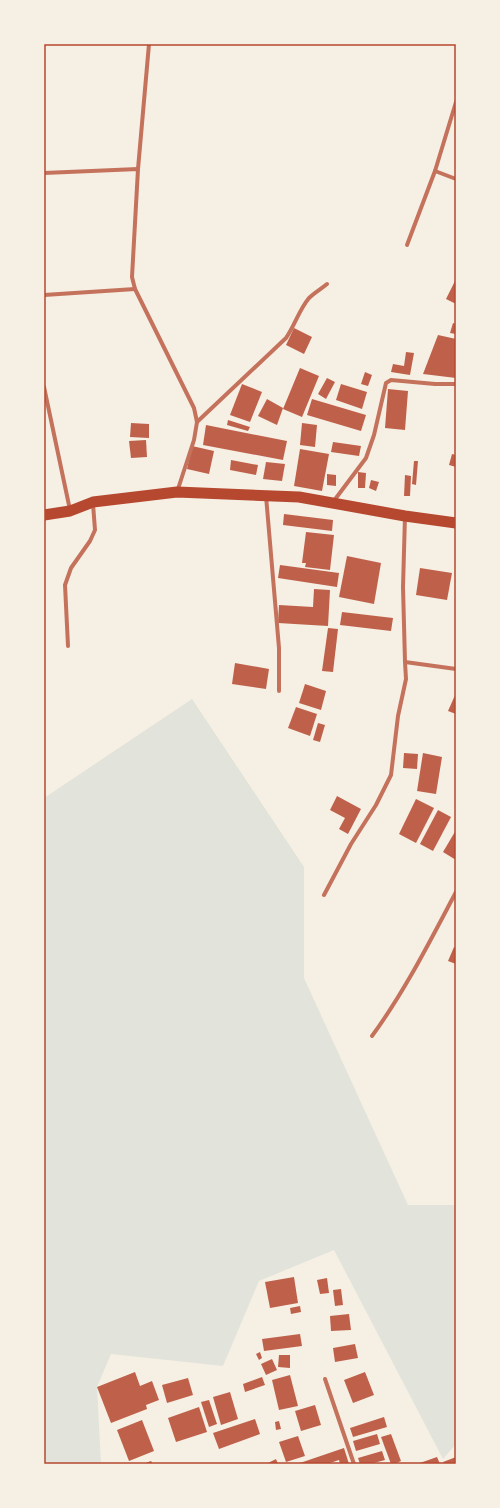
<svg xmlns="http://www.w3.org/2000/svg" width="500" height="1508" font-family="Lato,sans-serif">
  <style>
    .green { fill: #e2e4dc }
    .building { fill: #bf614a }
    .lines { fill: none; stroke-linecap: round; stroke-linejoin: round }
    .minor { stroke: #c5725c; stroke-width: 4 }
    .trunk { stroke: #b5482f; stroke-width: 11 }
    .neatline { fill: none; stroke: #b5482f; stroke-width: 1.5 }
  </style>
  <rect width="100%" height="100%" fill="#f6efe4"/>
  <!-- green -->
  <path class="green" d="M 192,699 L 304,867 L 304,978 L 408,1205 L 456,1205 L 456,1444 L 443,1459 L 334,1250 L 259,1281 L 223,1366 L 111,1354 L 97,1387 L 101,1464 L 44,1464 L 44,798 Z"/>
  <!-- building -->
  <g class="building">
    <path d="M 456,279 L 456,304 L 446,299 Z"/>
    <path d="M 453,323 L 456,324 L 456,334 L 450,333 Z"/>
    <path d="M 294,328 L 312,337 L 304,354 L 286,345 Z"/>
    <path d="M 438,335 L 456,339 L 456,378 L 423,374 Z"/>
    <path d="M 406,352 L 414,353 L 410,375 L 391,372 L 393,364 L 404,366 Z"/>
    <path d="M 300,368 L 319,376 L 302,417 L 283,409 Z"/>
    <path d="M 365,372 L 372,375 L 368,386 L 361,384 Z"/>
    <path d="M 327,378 L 335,382 L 326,399 L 318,394 Z"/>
    <path d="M 242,384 L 262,392 L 250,422 L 230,415 Z"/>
    <path d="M 341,384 L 367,392 L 362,409 L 336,400 Z"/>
    <path d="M 388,389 L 408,391 L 405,430 L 385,428 Z"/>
    <path d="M 267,399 L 283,408 L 277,425 L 258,416 Z"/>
    <path d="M 312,399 L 366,415 L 361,431 L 307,415 Z"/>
    <path d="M 228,420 L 250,427 L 248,431 L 227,425 Z"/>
    <path d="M 131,423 L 149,424 L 149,438 L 130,437 Z"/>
    <path d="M 302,423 L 317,425 L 315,447 L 300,445 Z"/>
    <path d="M 206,425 L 287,441 L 283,460 L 203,445 Z"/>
    <path d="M 146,440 L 147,457 L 131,458 L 129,441 Z"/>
    <path d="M 333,442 L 361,446 L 359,456 L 331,452 Z"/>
    <path d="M 192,446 L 214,451 L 209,474 L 187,469 Z"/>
    <path d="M 300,449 L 329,454 L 322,491 L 294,486 Z"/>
    <path d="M 452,454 L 456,455 L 456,467 L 449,465 Z"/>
    <path d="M 231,460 L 258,465 L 256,475 L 230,470 Z"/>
    <path d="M 414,461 L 418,461 L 416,485 L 412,484 Z"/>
    <path d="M 266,462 L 285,464 L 282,481 L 263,479 Z"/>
    <path d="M 358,472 L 366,473 L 365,488 L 358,488 Z"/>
    <path d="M 327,474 L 336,475 L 336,486 L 327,485 Z"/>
    <path d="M 405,475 L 411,476 L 410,496 L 404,496 Z"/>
    <path d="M 371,480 L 379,482 L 376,491 L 369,488 Z"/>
    <path d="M 284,514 L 333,520 L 332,531 L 283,525 Z"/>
    <path d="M 306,532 L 334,535 L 330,570 L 305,567 L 306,563 L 302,563 Z"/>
    <path d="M 347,556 L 381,563 L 374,604 L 339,597 Z"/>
    <path d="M 280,565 L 339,573 L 337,587 L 278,578 Z"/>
    <path d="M 420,568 L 452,573 L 447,600 L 416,595 Z"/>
    <path d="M 314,589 L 330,590 L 328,626 L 278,623 L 279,605 L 313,607 Z"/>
    <path d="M 342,612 L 393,618 L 391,631 L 340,625 Z"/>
    <path d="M 328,628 L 338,629 L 333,672 L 322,671 Z"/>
    <path d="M 235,663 L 269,669 L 266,689 L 232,684 Z"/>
    <path d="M 305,684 L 326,691 L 321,710 L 299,703 Z"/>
    <path d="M 456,693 L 456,714 L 448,711 Z"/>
    <path d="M 296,707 L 317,714 L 310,736 L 288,728 Z"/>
    <path d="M 318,723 L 325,725 L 320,742 L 313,740 Z"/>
    <path d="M 404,753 L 418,754 L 417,769 L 403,768 Z"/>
    <path d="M 423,753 L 442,757 L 436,794 L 417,791 Z"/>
    <path d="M 337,796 L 361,809 L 348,834 L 339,829 L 345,818 L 330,810 Z"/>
    <path d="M 416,799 L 434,808 L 416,843 L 399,834 Z"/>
    <path d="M 438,810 L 451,817 L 433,851 L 420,844 Z"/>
    <path d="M 456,830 L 456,860 L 443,852 Z"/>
    <path d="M 454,947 L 456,948 L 456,964 L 448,961 Z"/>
    <path d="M 294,1277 L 298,1303 L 270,1308 L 265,1282 Z"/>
    <path d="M 327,1278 L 329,1293 L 320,1294 L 317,1280 Z"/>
    <path d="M 341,1289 L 343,1305 L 335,1306 L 333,1290 Z"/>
    <path d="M 300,1306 L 301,1312 L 291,1314 L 290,1308 Z"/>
    <path d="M 349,1314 L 351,1330 L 331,1331 L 330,1316 Z"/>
    <path d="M 300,1334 L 302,1346 L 264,1351 L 262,1339 Z"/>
    <path d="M 355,1344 L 358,1358 L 335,1362 L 333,1348 Z"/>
    <path d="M 260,1352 L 262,1358 L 259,1360 L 256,1354 Z"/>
    <path d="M 279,1355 L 290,1355 L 290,1368 L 278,1367 Z"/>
    <path d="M 272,1359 L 277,1370 L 266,1375 L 261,1364 Z"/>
    <path d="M 135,1372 L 140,1386 L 152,1381 L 159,1400 L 146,1405 L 147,1409 L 111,1423 L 97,1387 Z"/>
    <path d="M 365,1372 L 374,1395 L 353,1403 L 344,1380 Z"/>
    <path d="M 290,1375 L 298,1406 L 279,1410 L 272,1380 Z"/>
    <path d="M 262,1377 L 265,1385 L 245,1392 L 243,1384 Z"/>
    <path d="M 188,1378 L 193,1395 L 167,1403 L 162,1385 Z"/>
    <path d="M 230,1392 L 238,1419 L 221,1425 L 213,1397 Z"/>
    <path d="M 209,1400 L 217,1424 L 209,1427 L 201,1402 Z"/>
    <path d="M 315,1405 L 321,1425 L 301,1431 L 295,1411 Z"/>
    <path d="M 199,1407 L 207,1432 L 176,1442 L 168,1418 Z"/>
    <path d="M 384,1417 L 387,1427 L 353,1437 L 350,1428 Z"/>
    <path d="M 255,1419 L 260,1434 L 219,1449 L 213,1433 Z"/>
    <path d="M 142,1420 L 154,1451 L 129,1461 L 117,1430 Z"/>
    <path d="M 279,1421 L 281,1429 L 276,1430 L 275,1422 Z"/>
    <path d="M 377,1434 L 380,1444 L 356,1451 L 353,1441 Z"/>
    <path d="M 391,1434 L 401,1461 L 394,1464 L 391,1464 L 381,1437 Z"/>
    <path d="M 298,1436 L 305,1456 L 286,1462 L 279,1442 Z"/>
    <path d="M 344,1448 L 349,1464 L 340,1464 L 339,1460 L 327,1464 L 297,1464 Z"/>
    <path d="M 382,1451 L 385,1460 L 370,1464 L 360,1464 L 358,1458 Z"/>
    <path d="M 437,1457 L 440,1464 L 417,1464 Z"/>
    <path d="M 456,1457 L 456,1464 L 444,1464 L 443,1462 Z"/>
    <path d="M 276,1459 L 278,1464 L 268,1464 L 268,1463 Z"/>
    <path d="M 151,1461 L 153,1464 L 143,1464 Z"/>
  </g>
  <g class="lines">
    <!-- minor -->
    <g class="minor">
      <path d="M 138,169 L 149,44"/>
      <path d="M 435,171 L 456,179"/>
      <path d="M 44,173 L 138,169 L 132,277 L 135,289 L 194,408 L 197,422 L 194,440 L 177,492"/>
      <path d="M 407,245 L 435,171 L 456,102"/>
      <path d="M 44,295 L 135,289"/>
      <path d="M 44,387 L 70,510"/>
      <path d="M 197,422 L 286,338 C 295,325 299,310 309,298 C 314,293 321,289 327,284"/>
      <path d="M 266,496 L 279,648 L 279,691"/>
      <path d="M 333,502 L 366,458 L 374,435 L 386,383 L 391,380 L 435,384 L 456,384"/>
      <path d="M 405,516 L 403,587 L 405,662 L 456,669"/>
      <path d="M 68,646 L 65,585 L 71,568 L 90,541 L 95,530 L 93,504"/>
      <path d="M 324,895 L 351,844 L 376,805 L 391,775 L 398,716 L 406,679 L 405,662"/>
      <path d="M 372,1036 C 405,991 430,941 456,892"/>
      <path d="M 325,1379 L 354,1464"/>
    </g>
    <!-- trunk -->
    <path class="trunk" d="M 44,515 L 70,511 L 93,502 L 177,492 L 299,497 L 405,516 L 456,523"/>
  </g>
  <!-- border -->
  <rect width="500" height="1508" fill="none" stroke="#f6efe4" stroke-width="90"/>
  <rect x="45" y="45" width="410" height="1418" class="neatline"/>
</svg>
